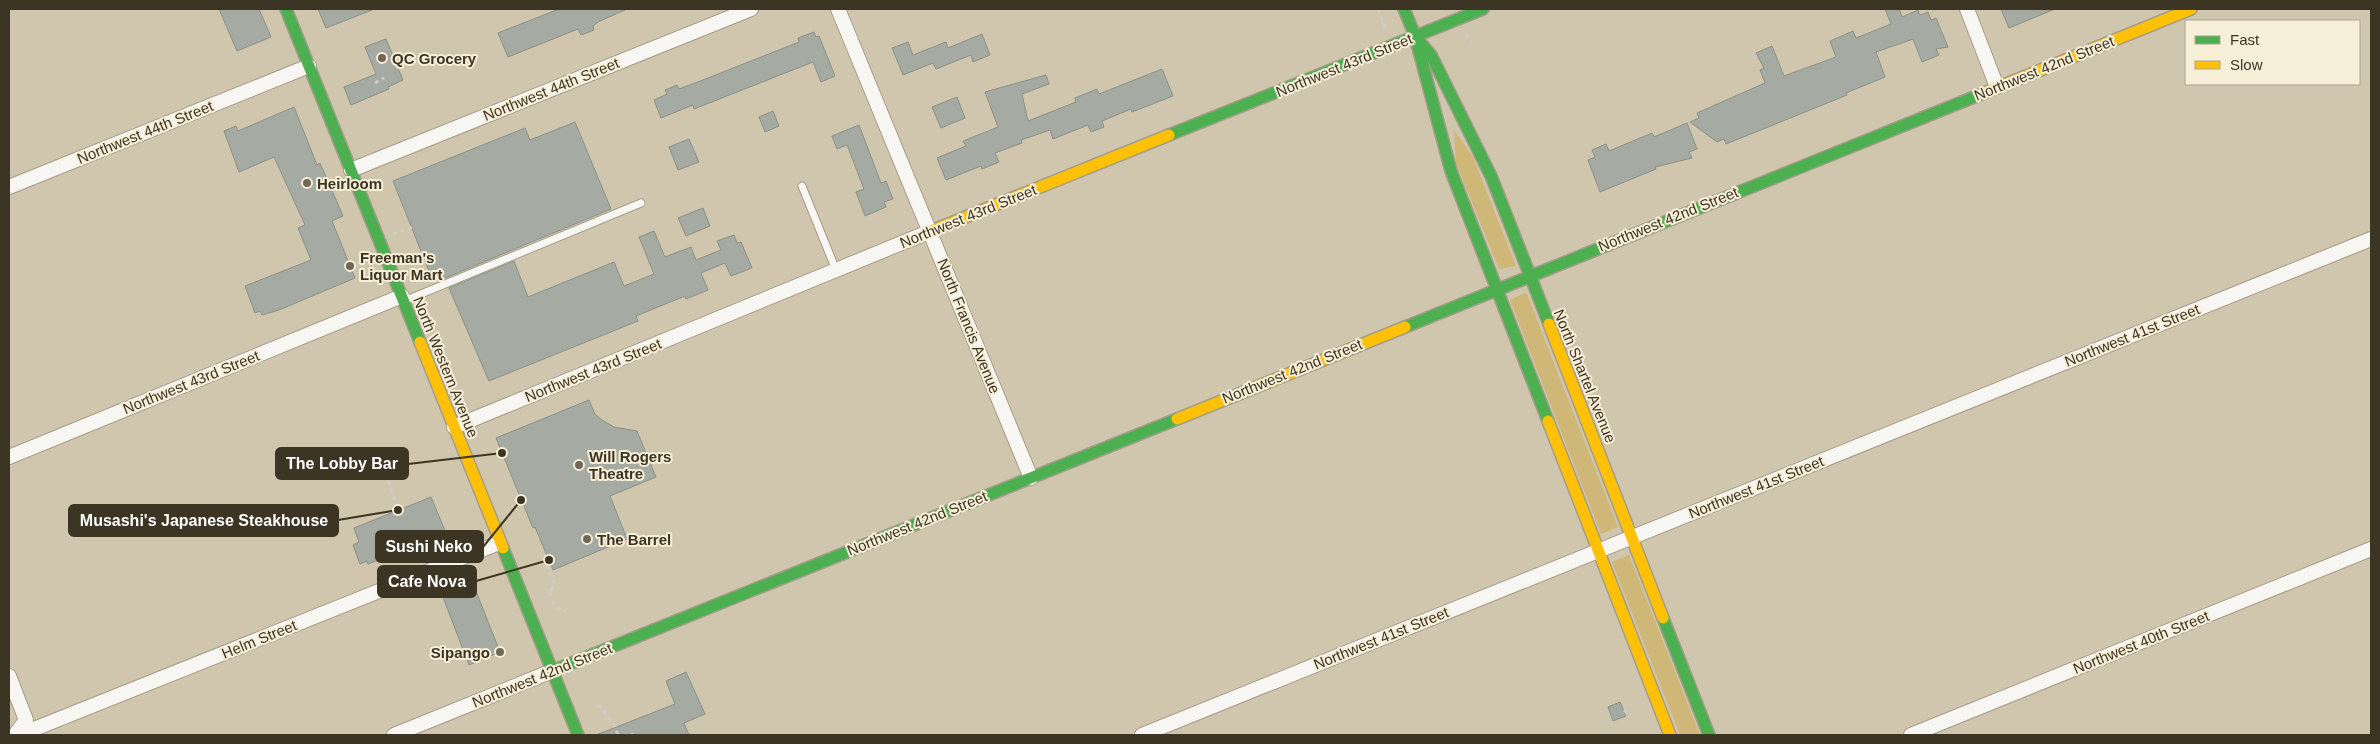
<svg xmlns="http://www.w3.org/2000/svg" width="2380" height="744" font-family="Arial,sans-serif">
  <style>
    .green { fill: #cfb777 }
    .building { fill: #a5aba2; stroke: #8a9188 }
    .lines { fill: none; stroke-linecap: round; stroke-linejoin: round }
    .lane-casing { stroke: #a49d8a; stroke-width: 9 }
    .street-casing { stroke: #a49d8a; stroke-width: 16 }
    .fast-casing { stroke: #a49d8a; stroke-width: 14 }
    .slow-casing { stroke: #a49d8a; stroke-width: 14 }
    .path { stroke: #cfccc5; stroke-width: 3; stroke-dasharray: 4 4; stroke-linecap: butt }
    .lane { stroke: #f8f6f3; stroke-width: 7 }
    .street { stroke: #f8f6f3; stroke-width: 14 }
    .fast { stroke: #4caf50; stroke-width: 11 }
    .slow { stroke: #ffc107; stroke-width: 11 }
    .poi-dot { fill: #706854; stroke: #f7eed8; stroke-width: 2 }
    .labels { text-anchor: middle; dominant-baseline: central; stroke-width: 4; stroke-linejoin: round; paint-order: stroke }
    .poi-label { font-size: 15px; font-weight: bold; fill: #3c3523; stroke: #f7eed8; text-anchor: start }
    .street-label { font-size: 15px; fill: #3c3523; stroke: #f7eed8 }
    .leader { fill: none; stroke: #3c3523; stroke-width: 2 }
    .callout-dot { fill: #3c3523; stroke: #f7eed8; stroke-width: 2 }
    .callout { fill: #3c3523; stroke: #3c3523; stroke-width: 2 }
    .callout-label { font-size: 16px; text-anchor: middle; font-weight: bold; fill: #fff }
  </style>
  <rect width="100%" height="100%" fill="#d0c6ae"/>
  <!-- green -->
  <g class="green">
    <path d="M 1454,130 L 1473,157 L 1516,266 L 1499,269 L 1456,163 Z"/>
    <path d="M 1524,293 L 1527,294 L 1618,527 L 1601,534 L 1510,300 Z"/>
    <path d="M 1629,555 L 1700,735 L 1680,735 L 1612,562 Z"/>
  </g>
  <!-- building -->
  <g class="building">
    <path d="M 219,9 L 259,9 L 271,37 L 237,51 Z"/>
    <path d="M 318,9 L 372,9 L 372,10 L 326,28 Z"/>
    <path d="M 559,9 L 627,9 L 598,22 L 593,26 L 594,30 L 581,35 L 578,29 L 508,57 L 498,33 Z"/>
    <path d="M 1885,9 L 1899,9 L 1902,17 L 1918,10 L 1920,15 L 1928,12 L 1931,20 L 1936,18 L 1948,47 L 1936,49 L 1939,55 L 1922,62 L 1913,39 L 1876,52 L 1885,77 L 1846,93 L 1847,95 L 1726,144 L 1724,139 L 1717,142 L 1690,122 L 1699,118 L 1697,113 L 1765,83 L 1760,70 L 1764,68 L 1756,53 L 1772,46 L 1784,76 L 1836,57 L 1830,41 L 1853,31 L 1856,38 L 1891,24 Z"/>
    <path d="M 2001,9 L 2055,9 L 2009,28 Z"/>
    <path d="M 814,32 L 816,37 L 819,36 L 835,76 L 821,82 L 813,62 L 694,109 L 693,105 L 661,118 L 654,100 L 667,94 L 665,90 L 677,85 L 679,89 L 708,78 L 799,42 L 798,38 Z"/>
    <path d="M 982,34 L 990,55 L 973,62 L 971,55 L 936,69 L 933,63 L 903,75 L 892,48 L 908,42 L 913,55 L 946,42 L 948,48 Z"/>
    <path d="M 386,39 L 403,80 L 388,87 L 389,89 L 351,105 L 344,87 L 376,74 L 365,47 Z"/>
    <path d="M 1162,69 L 1173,96 L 1132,112 L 1131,109 L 1102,121 L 1104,127 L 1091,132 L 1088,125 L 1053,139 L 1050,130 L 1021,140 L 1022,143 L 995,153 L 999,162 L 982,169 L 981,166 L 946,180 L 937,158 L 966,146 L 963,141 L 998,127 L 985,92 L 1046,75 L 1049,84 L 1022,94 L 1028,121 L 1076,102 L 1075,98 L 1097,89 L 1099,94 Z"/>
    <path d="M 957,97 L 965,118 L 941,128 L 932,107 Z"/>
    <path d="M 294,107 L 317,165 L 320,163 L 343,216 L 332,221 L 355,278 L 279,310 L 262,315 L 260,311 L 255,313 L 245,286 L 311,260 L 298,228 L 305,225 L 274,157 L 239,172 L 224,131 L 236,126 L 238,131 Z"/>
    <path d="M 773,111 L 779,126 L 765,132 L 759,117 Z"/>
    <path d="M 575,122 L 611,209 L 445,278 L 444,277 L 433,281 L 393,181 L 525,128 L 530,140 Z"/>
    <path d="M 1687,123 L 1697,149 L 1689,152 L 1692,158 L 1655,167 L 1656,169 L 1600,192 L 1588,160 L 1595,157 L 1592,150 L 1606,144 L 1609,151 L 1652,133 L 1654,137 Z"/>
    <path d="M 859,125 L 881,183 L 886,181 L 893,199 L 884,202 L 886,207 L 865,216 L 856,192 L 864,189 L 847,145 L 837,149 L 832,136 Z"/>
    <path d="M 689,139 L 699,162 L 678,170 L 669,147 Z"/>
    <path d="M 703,208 L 710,226 L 686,236 L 678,218 Z"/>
    <path d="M 654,231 L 665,257 L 691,247 L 696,260 L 721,250 L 717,241 L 734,235 L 737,243 L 741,242 L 752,268 L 731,276 L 725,263 L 701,273 L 708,290 L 686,299 L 685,296 L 636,316 L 638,321 L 489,381 L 449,288 L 514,261 L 528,297 L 614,262 L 624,286 L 654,274 L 639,237 Z"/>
    <path d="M 589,400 L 595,414 L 602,420 L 614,427 L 637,431 L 656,477 L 610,496 L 627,539 L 553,570 L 535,527 L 533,528 L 496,438 Z"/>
    <path d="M 431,497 L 446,533 L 368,564 L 367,561 L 360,564 L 353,545 L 359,542 L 354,528 Z"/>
    <path d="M 466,566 L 500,652 L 469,665 L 436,579 Z"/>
    <path d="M 686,672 L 705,714 L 684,723 L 689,735 L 596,735 L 675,704 L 666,681 Z"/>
    <path d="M 1620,702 L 1626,716 L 1613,721 L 1608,707 Z"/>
  </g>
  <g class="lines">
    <defs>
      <g id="lane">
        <path d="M 802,186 L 836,270"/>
        <path d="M 404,301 L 641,203"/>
      </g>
      <g id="street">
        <path d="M 838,9 L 1031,478"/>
        <path d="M 1967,9 L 1997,87"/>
        <path d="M 351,170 L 751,9"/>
        <path d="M 9,187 L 309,66"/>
        <path d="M 454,427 L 931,231"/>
        <path d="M 9,457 L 402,296"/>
        <path d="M 9,676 L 26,720 L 15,735"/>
        <path d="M 19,735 L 499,543"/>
        <path d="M 394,735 L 552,671"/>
        <path d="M 1142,735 L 2371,239"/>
        <path d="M 1911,735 L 2371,549"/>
      </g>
      <g id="fast">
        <path d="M 286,9 L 420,342"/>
        <path d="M 1404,9 L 1415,36 L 1451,171 L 1548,421"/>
        <path d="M 1419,41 L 1431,55 L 1491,176 L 1549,324"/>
        <path d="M 1169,135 L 1483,9"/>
        <path d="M 1405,327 L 1984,93"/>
        <path d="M 503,548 L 578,735"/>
        <path d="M 1663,618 L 1709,735"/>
        <path d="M 552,671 L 1177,419"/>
      </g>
      <g id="slow">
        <path d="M 1984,93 L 2191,9"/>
        <path d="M 931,231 L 1169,135"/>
        <path d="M 1549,324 L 1663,618"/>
        <path d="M 420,342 L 503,548"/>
        <path d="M 1177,419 L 1405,327"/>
        <path d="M 1548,421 L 1670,735"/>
      </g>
    </defs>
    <!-- lane casing -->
    <use href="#lane" class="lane-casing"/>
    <!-- street casing -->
    <use href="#street" class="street-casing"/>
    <!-- fast casing -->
    <use href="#fast" class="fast-casing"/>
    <!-- slow casing -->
    <use href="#slow" class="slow-casing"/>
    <!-- path -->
    <g class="path">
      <path d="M 1378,9 L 1386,29"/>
      <path d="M 1466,34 L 1471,42"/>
      <path d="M 375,83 L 384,78"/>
      <path d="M 393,234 L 412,227"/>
      <path d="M 350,266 L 368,259"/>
      <path d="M 385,474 L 398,510"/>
      <path d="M 549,560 L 545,562 L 555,585 L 549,593 L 555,606 L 565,611"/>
      <path d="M 598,705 L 614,724 L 618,735"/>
      <path d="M 1624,710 L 1630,716"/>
      <path d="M 631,735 L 634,734"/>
    </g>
    <!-- lane -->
    <use href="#lane" class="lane"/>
    <!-- street -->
    <use href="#street" class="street"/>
    <!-- fast -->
    <use href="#fast" class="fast"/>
    <!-- slow -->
    <use href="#slow" class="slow"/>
  </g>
  <!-- markers -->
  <g class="poi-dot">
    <circle cx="382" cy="58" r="5"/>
    <circle cx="307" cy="183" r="5"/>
    <circle cx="350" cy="266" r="5"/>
    <circle cx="579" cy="465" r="5"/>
    <circle cx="587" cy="539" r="5"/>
    <circle cx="500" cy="652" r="5"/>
  </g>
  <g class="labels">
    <!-- poi labels -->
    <g class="poi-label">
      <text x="392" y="58">QC Grocery</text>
      <text x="317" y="183">Heirloom</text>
      <text x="360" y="257">Freeman's<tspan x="360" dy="17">Liquor Mart</tspan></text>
      <text x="589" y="456">Will Rogers<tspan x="589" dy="17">Theatre</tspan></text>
      <text x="597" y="539">The Barrel</text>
      <text x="490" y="652" text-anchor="end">Sipango</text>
    </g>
    <!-- street labels -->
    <g class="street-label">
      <text transform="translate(1344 65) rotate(-22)">Northwest 43rd Street</text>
      <text transform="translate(2044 68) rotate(-22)">Northwest 42nd Street</text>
      <text transform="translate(551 89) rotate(-22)">Northwest 44th Street</text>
      <text transform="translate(145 132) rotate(-22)">Northwest 44th Street</text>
      <text transform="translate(968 216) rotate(-22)">Northwest 43rd Street</text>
      <text transform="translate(1668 219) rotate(-22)">Northwest 42nd Street</text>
      <text transform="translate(969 326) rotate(68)">North Francis Avenue</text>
      <text transform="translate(2132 335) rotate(-22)">Northwest 41st Street</text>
      <text transform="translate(446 367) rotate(68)">North Western Avenue</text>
      <text transform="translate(593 370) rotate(-22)">Northwest 43rd Street</text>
      <text transform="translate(1292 371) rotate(-22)">Northwest 42nd Street</text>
      <text transform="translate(1585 376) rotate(68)">North Shartel Avenue</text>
      <text transform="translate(191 382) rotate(-22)">Northwest 43rd Street</text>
      <text transform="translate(1756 487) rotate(-22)">Northwest 41st Street</text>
      <text transform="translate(917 523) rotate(-22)">Northwest 42nd Street</text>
      <text transform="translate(1381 638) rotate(-22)">Northwest 41st Street</text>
      <text transform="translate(259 639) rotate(-22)">Helm Street</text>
      <text transform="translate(2141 642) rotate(-22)">Northwest 40th Street</text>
      <text transform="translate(542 675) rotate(-22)">Northwest 42nd Street</text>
    </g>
  </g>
  <!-- callouts -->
  <path class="leader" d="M502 453L408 464M398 510L338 520M521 500L483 547M549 560L476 581"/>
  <g class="callout-dot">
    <circle cx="502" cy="453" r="5"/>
    <circle cx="398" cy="510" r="5"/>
    <circle cx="521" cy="500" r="5"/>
    <circle cx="549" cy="560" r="5"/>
  </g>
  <g class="callout">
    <rect x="276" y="448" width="132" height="31" rx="5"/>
    <rect x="69" y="505" width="269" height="31" rx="5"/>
    <rect x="376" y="531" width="107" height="31" rx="5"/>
    <rect x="378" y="566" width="98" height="31" rx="5"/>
  </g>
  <g class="callout-label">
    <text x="342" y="469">The Lobby Bar</text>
    <text x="204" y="526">Musashi's Japanese Steakhouse</text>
    <text x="429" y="552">Sushi Neko</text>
    <text x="427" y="587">Cafe Nova</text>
  </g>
  <!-- border -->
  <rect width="2380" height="744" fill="none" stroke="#3c3523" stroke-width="20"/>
  <!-- legend -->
  <rect x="2185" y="20" width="175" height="65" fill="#f7eed8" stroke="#aca490"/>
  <rect x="2195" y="36" width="25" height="8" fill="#4caf50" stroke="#aca490"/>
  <text x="2230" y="45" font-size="15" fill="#3c3523">Fast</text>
  <rect x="2195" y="61" width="25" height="8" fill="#ffc107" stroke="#aca490"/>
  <text x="2230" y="70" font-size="15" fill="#3c3523">Slow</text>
</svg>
